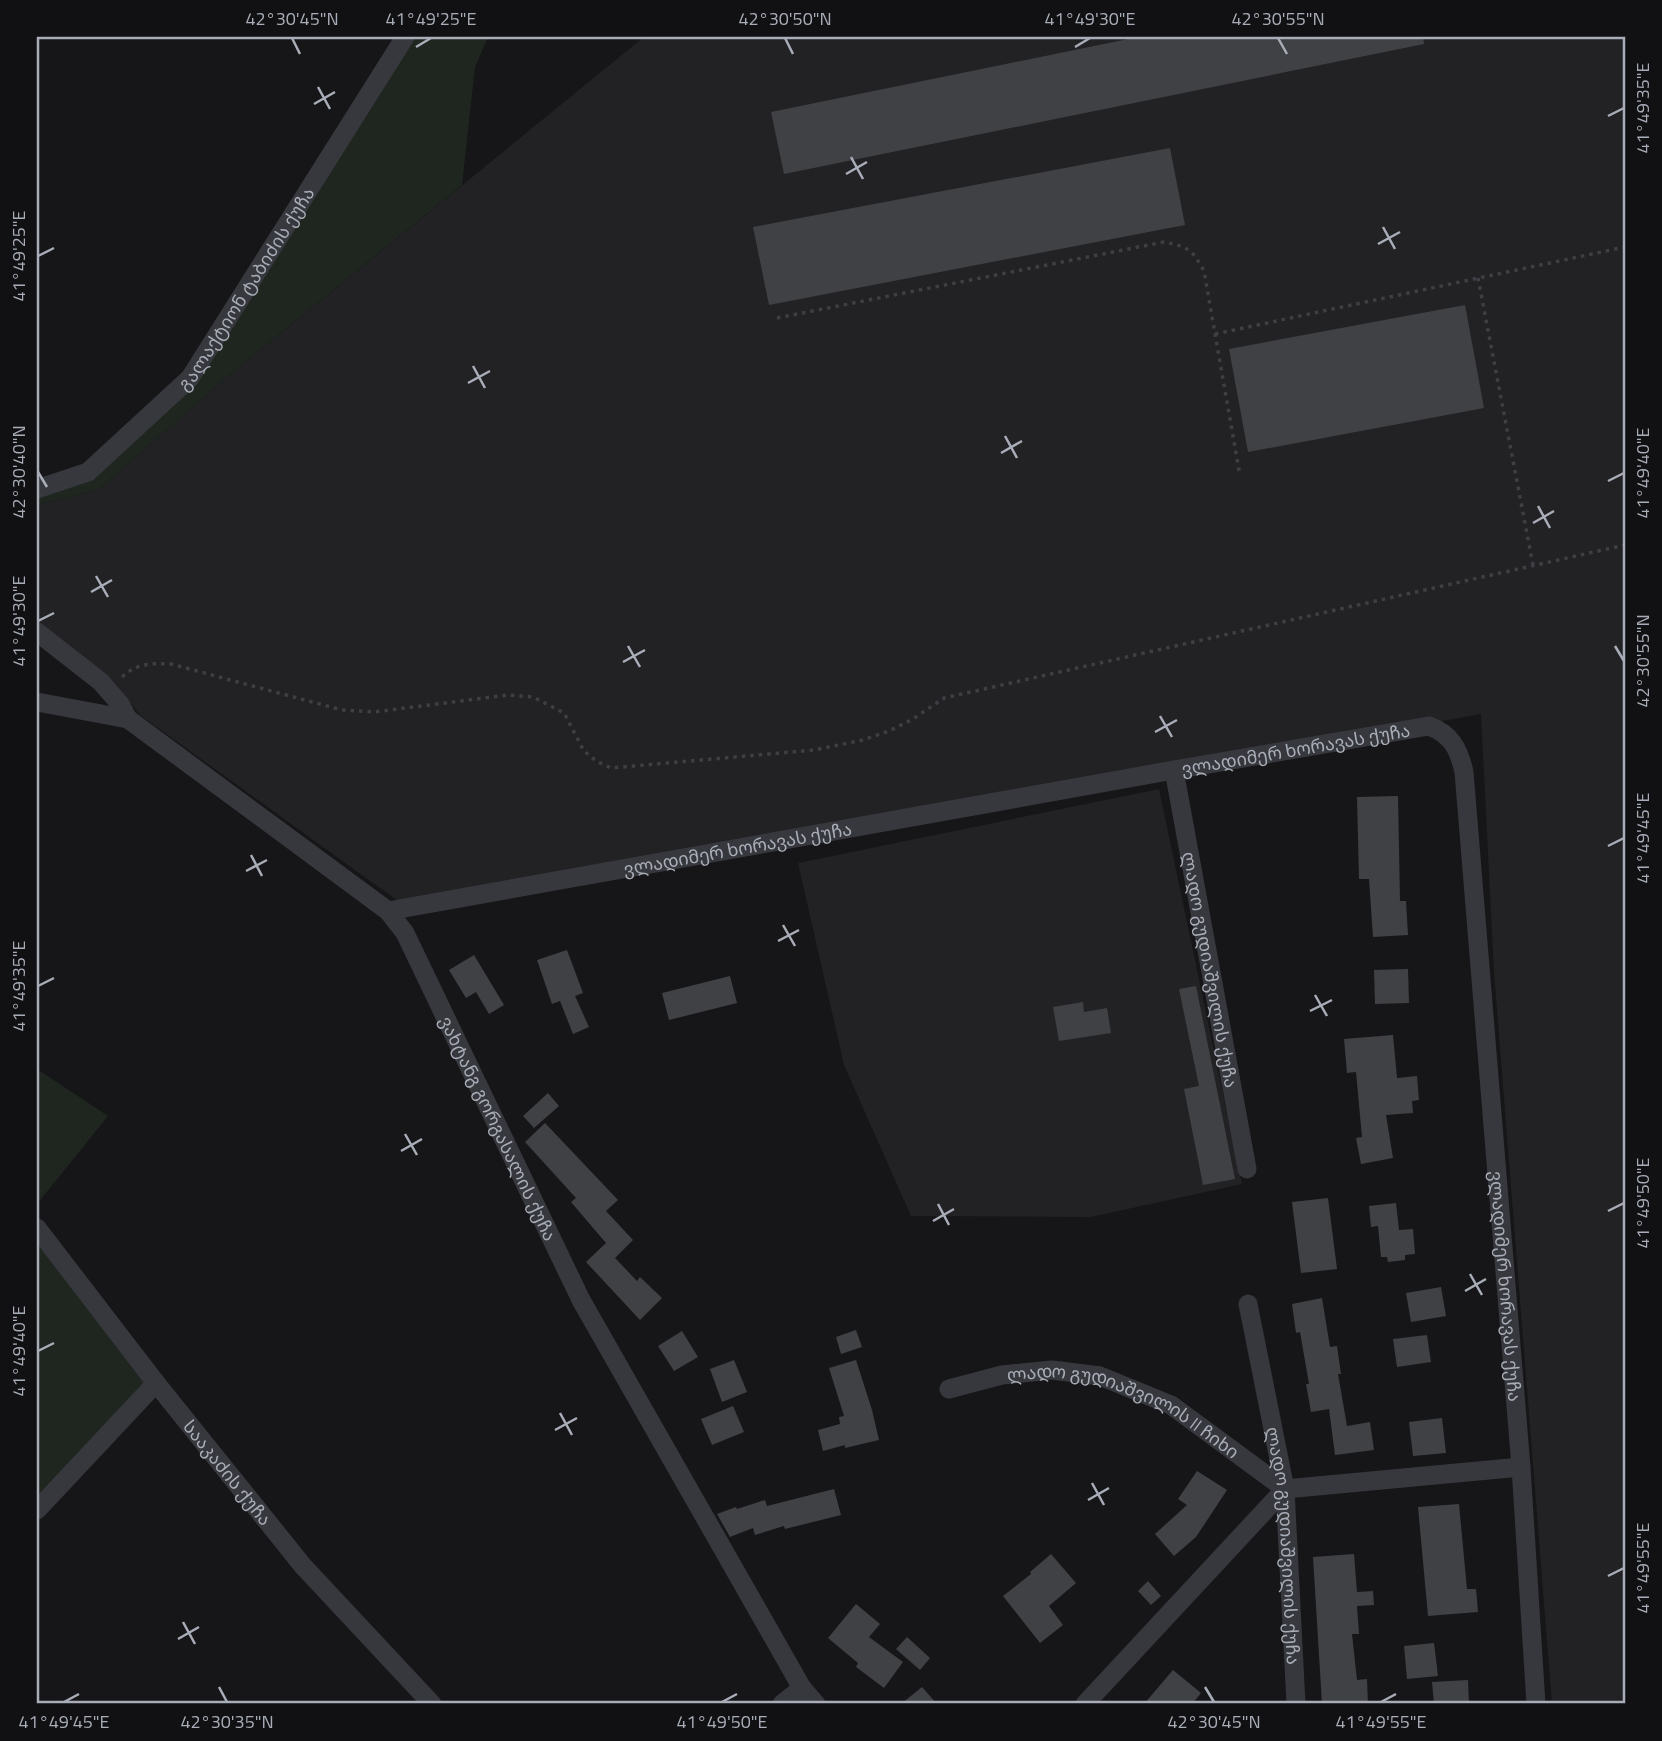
<svg xmlns="http://www.w3.org/2000/svg" width="1662" height="1741" font-family="'Titillium Web','Noto Sans Georgian',sans-serif">
  <style>
    .built { fill: #222225 }
    .green { fill: #1e261f }
    .building { fill: #404145 }
    .lines { fill: none; stroke-linecap: round; stroke-linejoin: round }
    .path { stroke: #3d3f44; stroke-width: 3.5; stroke-dasharray: 3.5 5; stroke-linecap: butt }
    .street { stroke: #37383d; stroke-width: 19 }
    .ticks { fill: none; stroke: #a8adb8; stroke-width: 2.5 }
    .labels { text-anchor: middle; dominant-baseline: central; stroke-width: 5; stroke-linejoin: round; paint-order: stroke }
    .street-label { font-size: 18px; fill: #a8adb8; stroke: #111113 }
    .neatline { fill: none; stroke: #a8adb8; stroke-width: 2.5 }
    .ticks-label { font-size: 18px; text-anchor: middle; fill: #a8adb8 }
  </style>
  <rect width="100%" height="100%" fill="#161618"/>
  <!-- built -->
  <g class="built">
    <path d="M 644,37 L 1625,37 L 1625,1704 L 1552,1704 L 1494,972 L 1481,714 L 1174,770 L 398,901 L 140,715 L 115,683 L 37,622 L 37,505 L 98,490 L 228,376 Z"/>
    <path d="M 1159,789 L 1242,1184 L 1091,1217 L 911,1216 L 844,1065 L 798,863 Z"/>
  </g>
  <!-- green -->
  <g class="green">
    <path d="M 405,37 L 488,37 L 475,67 L 462,185 L 228,376 L 98,490 L 37,505 L 37,489 L 88,472 L 190,378 Z"/>
    <path d="M 37,1069 L 108,1116 L 37,1204 Z"/>
    <path d="M 37,1228 L 156,1383 L 37,1510 Z"/>
  </g>
  <!-- building -->
  <g class="building">
    <path d="M 1138,37 L 1423,37 L 1424,44 L 784,174 L 771,112 Z"/>
    <path d="M 1170,148 L 1185,225 L 769,305 L 753,227 Z"/>
    <path d="M 1465,305 L 1484,408 L 1248,452 L 1229,349 Z"/>
    <path d="M 1398,796 L 1400,901 L 1406,901 L 1408,935 L 1373,937 L 1369,879 L 1359,879 L 1357,797 Z"/>
    <path d="M 567,950 L 583,993 L 575,996 L 589,1027 L 573,1034 L 560,1001 L 552,1004 L 537,960 Z"/>
    <path d="M 474,955 L 504,1005 L 489,1014 L 476,992 L 466,998 L 449,970 Z"/>
    <path d="M 1408,969 L 1409,1003 L 1375,1004 L 1374,970 Z"/>
    <path d="M 730,976 L 737,1003 L 669,1020 L 662,993 Z"/>
    <path d="M 1196,986 L 1235,1179 L 1203,1185 L 1184,1089 L 1199,1086 L 1179,989 Z"/>
    <path d="M 1083,1002 L 1084,1012 L 1107,1008 L 1111,1033 L 1059,1041 L 1053,1007 Z"/>
    <path d="M 1393,1035 L 1397,1078 L 1417,1076 L 1419,1100 L 1412,1101 L 1413,1113 L 1386,1115 L 1393,1158 L 1361,1164 L 1356,1138 L 1362,1137 L 1356,1072 L 1347,1073 L 1344,1039 Z"/>
    <path d="M 548,1093 L 559,1106 L 534,1128 L 523,1116 Z"/>
    <path d="M 545,1123 L 618,1200 L 606,1211 L 633,1240 L 615,1258 L 637,1281 L 640,1277 L 662,1298 L 640,1320 L 586,1262 L 606,1243 L 571,1202 L 576,1198 L 525,1142 Z"/>
    <path d="M 1328,1198 L 1337,1269 L 1301,1273 L 1292,1202 Z"/>
    <path d="M 1396,1203 L 1399,1230 L 1413,1229 L 1415,1254 L 1405,1255 L 1405,1260 L 1388,1262 L 1387,1257 L 1381,1257 L 1378,1226 L 1371,1227 L 1369,1206 Z"/>
    <path d="M 1441,1287 L 1446,1316 L 1411,1322 L 1406,1293 Z"/>
    <path d="M 1322,1298 L 1330,1347 L 1337,1346 L 1341,1374 L 1338,1374 L 1347,1426 L 1370,1422 L 1374,1450 L 1335,1455 L 1329,1409 L 1311,1412 L 1306,1384 L 1309,1384 L 1300,1332 L 1296,1333 L 1292,1304 Z"/>
    <path d="M 856,1330 L 862,1347 L 841,1354 L 836,1337 Z"/>
    <path d="M 682,1331 L 698,1357 L 674,1371 L 658,1346 Z"/>
    <path d="M 1427,1335 L 1431,1362 L 1397,1367 L 1393,1339 Z"/>
    <path d="M 734,1360 L 747,1392 L 722,1402 L 710,1369 Z"/>
    <path d="M 856,1360 L 872,1410 L 879,1440 L 845,1448 L 845,1445 L 823,1451 L 818,1430 L 840,1424 L 839,1417 L 844,1416 L 829,1368 Z"/>
    <path d="M 733,1406 L 744,1432 L 712,1445 L 701,1419 Z"/>
    <path d="M 1442,1418 L 1446,1453 L 1413,1456 L 1409,1422 Z"/>
    <path d="M 1197,1471 L 1227,1490 L 1196,1537 L 1174,1556 L 1155,1534 L 1187,1505 L 1178,1499 Z"/>
    <path d="M 834,1489 L 841,1515 L 785,1529 L 784,1526 L 755,1535 L 753,1528 L 730,1537 L 717,1514 L 736,1507 L 737,1509 L 765,1500 L 767,1506 Z"/>
    <path d="M 1459,1504 L 1467,1589 L 1476,1589 L 1478,1612 L 1428,1616 L 1418,1507 Z"/>
    <path d="M 1051,1554 L 1076,1583 L 1049,1606 L 1063,1625 L 1040,1643 L 1003,1596 L 1031,1574 L 1030,1572 Z"/>
    <path d="M 1354,1554 L 1357,1592 L 1373,1591 L 1374,1605 L 1357,1606 L 1359,1634 L 1352,1634 L 1357,1680 L 1367,1679 L 1368,1704 L 1322,1704 L 1313,1557 Z"/>
    <path d="M 1148,1581 L 1161,1596 L 1151,1605 L 1138,1591 Z"/>
    <path d="M 856,1604 L 880,1624 L 869,1637 L 903,1662 L 884,1688 L 856,1667 L 858,1663 L 828,1638 Z"/>
    <path d="M 907,1637 L 930,1658 L 920,1670 L 896,1649 Z"/>
    <path d="M 1434,1643 L 1438,1676 L 1407,1679 L 1404,1646 Z"/>
    <path d="M 1173,1670 L 1201,1693 L 1192,1704 L 1144,1704 Z"/>
    <path d="M 1468,1680 L 1469,1704 L 1434,1704 L 1432,1682 Z"/>
    <path d="M 922,1687 L 937,1704 L 901,1704 Z"/>
  </g>
  <g class="lines">
    <!-- path -->
    <g class="path">
      <path d="M 1478,278 L 1533,565"/>
      <path d="M 777,318 L 1164,242 C 1188,247 1192,249 1204,271 L 1240,476"/>
      <path d="M 1215,334 L 1625,247"/>
      <path d="M 122,677 C 137,663 152,663 171,664 L 342,710 L 374,712 L 508,695 L 533,697 L 564,713 L 584,751 L 596,761 L 611,768 L 814,750 L 863,740 L 889,731 L 913,719 L 944,698 L 1625,545"/>
    </g>
    <!-- street -->
    <g class="street">
      <path id="s1" d="M 37,489 L 88,472 L 190,378 L 405,37"/>
      <path d="M 37,632 L 101,682 L 120,704 L 128,719"/>
      <path id="s2" d="M 37,702 L 128,719 L 388,911 L 405,933 L 581,1300 L 802,1688 L 816,1704"/>
      <path id="s3" d="M 1174,770 L 1247,1169"/>
      <path id="s4" d="M 388,911 L 1174,770 L 1429,726 C 1451,734 1459,749 1464,772 L 1521,1467 L 1536,1704"/>
      <path id="s5" d="M 37,1228 L 156,1383 L 303,1566 L 432,1704"/>
      <path id="s6" d="M 1248,1304 L 1285,1489 L 1296,1704"/>
      <path id="s7" d="M 949,1389 L 1002,1375 L 1052,1370 L 1100,1376 L 1171,1405 L 1285,1489"/>
      <path d="M 1285,1489 L 1521,1467"/>
      <path d="M 37,1510 L 156,1383"/>
      <path d="M 782,1704 L 802,1688"/>
      <path d="M 1085,1704 L 1285,1489"/>
    </g>
  </g>
  <!-- ticks -->
  <path class="ticks" d="M 292,38 L 300,54M 785,38 L 793,54M 1278,38 L 1287,54M 416,47 L 431,38M 1075,47 L 1090,38M 318,87 L 330,109M 314,104 L 335,92M 1608,116 L 1624,108M 851,157 L 863,179M 846,174 L 867,162M 1383,227 L 1395,249M 1378,244 L 1400,232M 38,256 L 54,248M 473,366 L 485,388M 468,383 L 490,371M 1005,436 L 1017,458M 1001,453 L 1022,441M 38,472 L 47,487M 1608,481 L 1624,473M 1538,506 L 1550,528M 1533,523 L 1554,511M 96,576 L 108,597M 91,592 L 112,580M 38,621 L 54,613M 628,646 L 640,667M 1615,646 L 1624,661M 623,662 L 645,650M 1160,716 L 1172,737M 1155,732 L 1177,720M 1608,846 L 1624,838M 251,855 L 262,876M 246,871 L 267,860M 783,925 L 795,946M 778,941 L 799,930M 38,986 L 54,978M 1315,995 L 1327,1016M 1310,1011 L 1332,1000M 405,1134 L 417,1155M 401,1151 L 422,1139M 938,1204 L 949,1225M 1608,1211 L 1624,1203M 933,1221 L 954,1209M 1470,1274 L 1482,1295M 1465,1291 L 1486,1279M 38,1351 L 54,1343M 560,1413 L 572,1435M 555,1430 L 577,1418M 1092,1483 L 1104,1505M 1088,1500 L 1109,1488M 1608,1576 L 1624,1568M 183,1622 L 195,1644M 178,1639 L 199,1627M 219,1687 L 227,1702M 1205,1687 L 1214,1702M 64,1702 L 79,1694M 722,1702 L 737,1694M 1381,1702 L 1396,1694"/>
  <g class="labels">
    <!-- street labels -->
    <g class="street-label">
      <text stroke="none"><textPath href="#s1" startOffset="298">გალაქტიონ ტაბიძის ქუჩა</textPath></text>
      <text stroke="none"><textPath href="#s4" startOffset="922">ვლადიმერ ხორავას ქუჩა</textPath></text>
      <text stroke="none"><textPath href="#s4" startOffset="355">ვლადიმერ ხორავას ქუჩა</textPath></text>
      <text stroke="none"><textPath href="#s3" startOffset="203">ლადო გუდიაშვილის ქუჩა</textPath></text>
      <text stroke="none"><textPath href="#s2" startOffset="660">ვახტანგ გორგასალის ქუჩა</textPath></text>
      <text stroke="none"><textPath href="#s4" startOffset="1634">ვლადიმერ ხორავას ქუჩა</textPath></text>
      <text stroke="none"><textPath href="#s7" startOffset="186">ლადო გუდიაშვილის II ჩიხი</textPath></text>
      <text stroke="none"><textPath href="#s5" startOffset="310">სააკაძის ქუჩა</textPath></text>
      <text stroke="none"><textPath href="#s6" startOffset="245">ლადო გუდიაშვილის ქუჩა</textPath></text>
    </g>
  </g>
  <!-- border -->
  <rect width="1662" height="1741" fill="none" stroke="#111113" stroke-width="77"/>
  <rect x="38" y="38" width="1586" height="1664" class="neatline"/>
  <g class="ticks-label">
    <text x="292" y="25">42°30'45"N</text>
    <text x="431" y="25">41°49'25"E</text>
    <text x="785" y="25">42°30'50"N</text>
    <text x="1090" y="25">41°49'30"E</text>
    <text x="1278" y="25">42°30'55"N</text>
    <text transform="translate(1643 108) rotate(-90)" y="6">41°49'35"E</text>
    <text transform="translate(19 256) rotate(-90)" y="6">41°49'25"E</text>
    <text transform="translate(19 472) rotate(-90)" y="6">42°30'40"N</text>
    <text transform="translate(1643 473) rotate(-90)" y="6">41°49'40"E</text>
    <text transform="translate(19 621) rotate(-90)" y="6">41°49'30"E</text>
    <text transform="translate(1643 661) rotate(-90)" y="6">42°30'55"N</text>
    <text transform="translate(1643 838) rotate(-90)" y="6">41°49'45"E</text>
    <text transform="translate(19 986) rotate(-90)" y="6">41°49'35"E</text>
    <text transform="translate(1643 1203) rotate(-90)" y="6">41°49'50"E</text>
    <text transform="translate(19 1351) rotate(-90)" y="6">41°49'40"E</text>
    <text transform="translate(1643 1568) rotate(-90)" y="6">41°49'55"E</text>
    <text x="64" y="1728">41°49'45"E</text>
    <text x="227" y="1728">42°30'35"N</text>
    <text x="722" y="1728">41°49'50"E</text>
    <text x="1214" y="1728">42°30'45"N</text>
    <text x="1381" y="1728">41°49'55"E</text>
  </g>
</svg>
